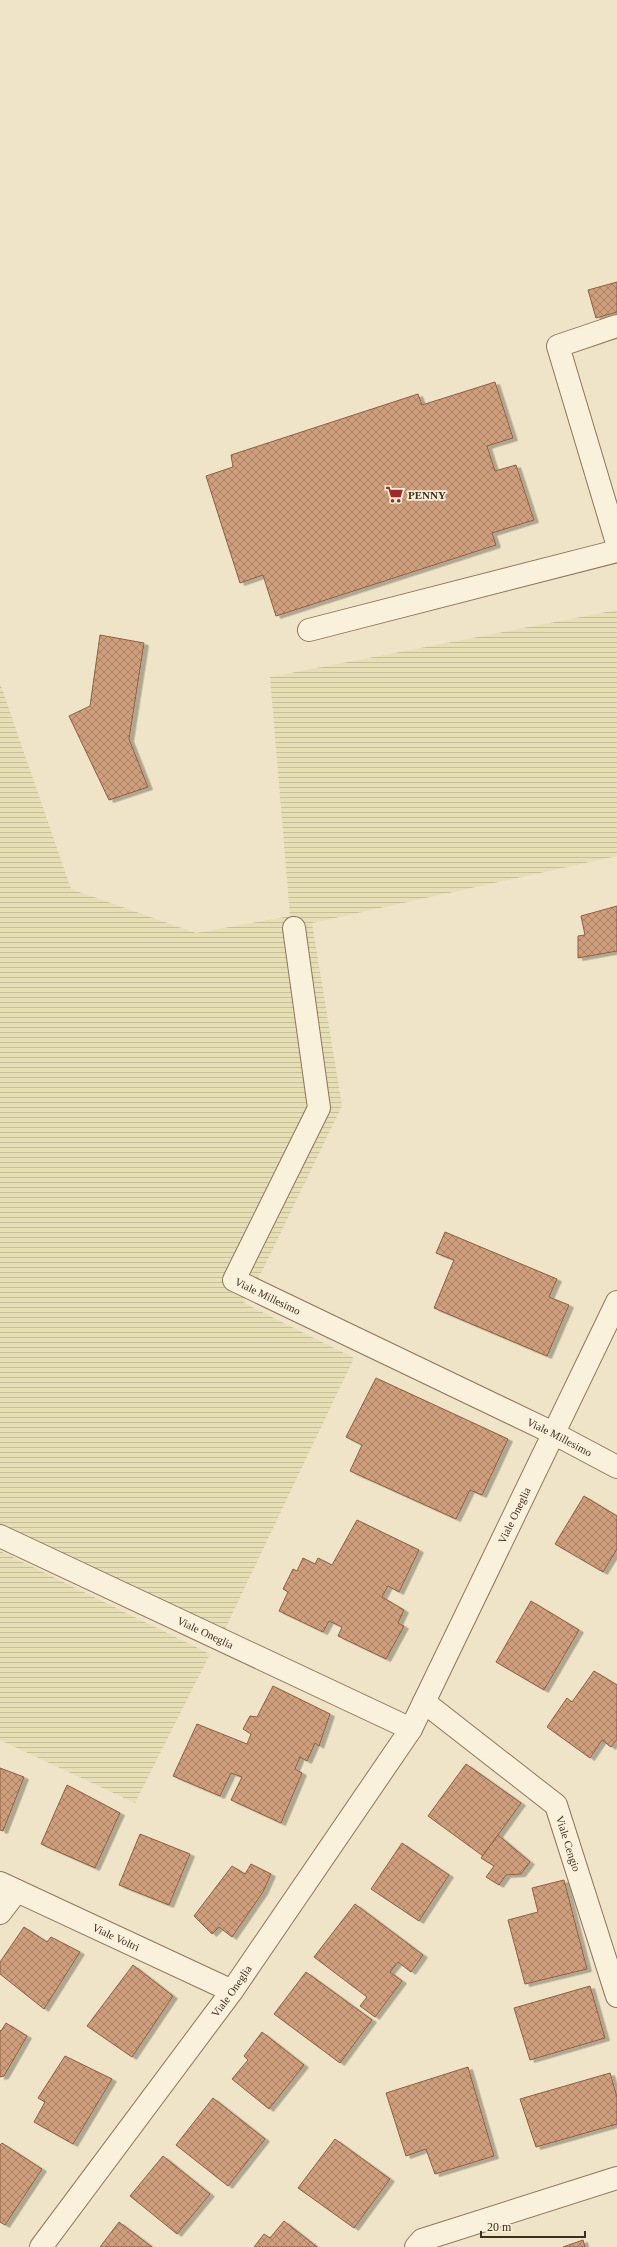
<svg xmlns="http://www.w3.org/2000/svg" width="617" height="2247" font-family="'Times New Roman',serif">
  <style>
    .farmland { fill: url(#farmland-rules) }
    .building { fill: url(#building-cross-hatch); stroke: #8d5f41; filter: url(#shadow) }
    .lines { fill: none; stroke-linecap: round; stroke-linejoin: round }
    .minor-casing { stroke: #8d765c; stroke-width: 24 }
    .minor { stroke: #faf1dc; stroke-width: 22 }
    .labels { text-anchor: middle; dominant-baseline: central; stroke-width: 3.5; stroke-linejoin: round; paint-order: stroke }
    .poi-label { font-size: 11px; font-weight: bold; fill: #3d2e20; stroke: #f7eed8; text-anchor: start }
    .street-label { font-size: 11px; fill: #3d2e20; stroke: #f7eed8 }
  </style>
  <defs>
    <pattern id="farmland-rules" width="6" height="5" patternUnits="userSpaceOnUse"><rect width="6" height="5" fill="#e6deb5"/><path d="M0 2.5h6" fill="none" stroke="#c6bf9b"/></pattern>
    <pattern id="building-cross-hatch" width="8" height="8" patternUnits="userSpaceOnUse"><rect width="8" height="8" fill="#cf9f7d"/><path d="M0 0l8 8M0 8l8-8" fill="none" stroke="#a98266"/></pattern>
    <filter id="shadow"><feDropShadow dx="4.5" dy="2.5" stdDeviation="0" flood-color="#0004"/></filter>
  </defs>
  <rect width="100%" height="100%" fill="#f0e4c8"/>
  <!-- farmland -->
  <g class="farmland">
    <path d="M 617,610 L 617,856 L 312,923 L 342,1106 L 263,1269 L 244,1303 L 354,1358 L 225,1629 L 0,1528 L 0,683 L 71,889 L 196,933 L 290,916 L 270,677 Z"/>
    <path d="M 0,1551 L 210,1654 L 135,1803 L 0,1740 Z"/>
  </g>
  <!-- building -->
  <g class="building">
    <path d="M 617,282 L 617,312 L 596,318 L 588,290 Z"/>
    <path d="M 495,382 L 513,438 L 487,446 L 495,471 L 516,465 L 534,520 L 492,533 L 496,545 L 276,616 L 263,575 L 240,583 L 206,476 L 233,467 L 231,455 L 418,394 L 422,405 Z"/>
    <path d="M 100,635 L 144,643 L 129,739 L 148,787 L 109,800 L 69,716 L 90,706 Z"/>
    <path d="M 617,906 L 617,951 L 578,958 L 578,936 L 585,935 L 581,916 Z"/>
    <path d="M 445,1232 L 557,1279 L 549,1297 L 569,1305 L 547,1356 L 434,1308 L 454,1260 L 436,1253 Z"/>
    <path d="M 376,1378 L 508,1439 L 482,1495 L 470,1490 L 456,1519 L 350,1471 L 362,1445 L 346,1437 Z"/>
    <path d="M 584,1496 L 617,1516 L 617,1549 L 603,1572 L 555,1544 Z"/>
    <path d="M 357,1520 L 419,1550 L 399,1592 L 388,1586 L 382,1597 L 404,1610 L 398,1623 L 404,1626 L 386,1659 L 338,1636 L 342,1627 L 329,1621 L 323,1632 L 279,1611 L 288,1592 L 283,1589 L 293,1569 L 297,1571 L 303,1558 L 315,1564 L 318,1558 L 332,1565 Z"/>
    <path d="M 531,1601 L 579,1630 L 544,1690 L 496,1662 Z"/>
    <path d="M 594,1671 L 617,1685 L 617,1739 L 611,1747 L 602,1740 L 590,1758 L 547,1727 L 567,1698 L 572,1702 Z"/>
    <path d="M 273,1686 L 330,1714 L 319,1746 L 315,1743 L 307,1761 L 300,1757 L 295,1769 L 302,1773 L 281,1823 L 231,1800 L 242,1777 L 231,1773 L 220,1796 L 173,1776 L 197,1724 L 247,1744 L 251,1734 L 243,1729 L 250,1716 L 257,1717 Z"/>
    <path d="M 466,1764 L 521,1803 L 483,1856 L 428,1816 Z"/>
    <path d="M 0,1768 L 24,1777 L 3,1831 L 0,1830 Z"/>
    <path d="M 67,1785 L 120,1813 L 95,1868 L 41,1844 Z"/>
    <path d="M 140,1834 L 190,1854 L 169,1905 L 119,1885 Z"/>
    <path d="M 498,1835 L 530,1862 L 521,1874 L 506,1875 L 499,1885 L 486,1877 L 494,1866 L 481,1858 Z"/>
    <path d="M 402,1843 L 449,1875 L 419,1921 L 371,1889 Z"/>
    <path d="M 251,1864 L 271,1874 L 263,1892 L 232,1937 L 219,1927 L 212,1934 L 194,1916 L 232,1866 L 245,1874 Z"/>
    <path d="M 564,1880 L 587,1969 L 525,1984 L 508,1920 L 538,1912 L 532,1888 Z"/>
    <path d="M 355,1904 L 423,1955 L 411,1972 L 398,1962 L 390,1972 L 402,1981 L 375,2017 L 360,2006 L 367,1997 L 314,1957 Z"/>
    <path d="M 24,1927 L 47,1942 L 51,1937 L 80,1952 L 44,2009 L 0,1974 L 0,1962 Z"/>
    <path d="M 133,1965 L 173,1996 L 132,2057 L 87,2026 Z"/>
    <path d="M 306,1972 L 372,2020 L 340,2063 L 274,2014 Z"/>
    <path d="M 590,1986 L 605,2038 L 530,2060 L 514,2008 Z"/>
    <path d="M 6,2023 L 27,2036 L 4,2076 L 0,2077 L 0,2030 L 1,2031 Z"/>
    <path d="M 262,2032 L 304,2065 L 269,2109 L 232,2079 L 248,2060 L 244,2056 Z"/>
    <path d="M 65,2056 L 112,2079 L 73,2144 L 34,2122 L 45,2102 L 38,2098 Z"/>
    <path d="M 468,2067 L 494,2156 L 435,2174 L 426,2149 L 406,2156 L 386,2093 Z"/>
    <path d="M 610,2073 L 617,2097 L 617,2124 L 536,2147 L 520,2099 Z"/>
    <path d="M 213,2098 L 265,2139 L 228,2186 L 176,2145 Z"/>
    <path d="M 335,2139 L 390,2179 L 354,2228 L 298,2188 Z"/>
    <path d="M 2,2143 L 42,2169 L 5,2225 L 0,2222 L 0,2145 Z"/>
    <path d="M 163,2156 L 210,2194 L 177,2234 L 130,2196 Z"/>
    <path d="M 284,2221 L 317,2247 L 254,2247 L 264,2234 L 270,2238 Z"/>
    <path d="M 119,2222 L 152,2247 L 100,2247 Z"/>
    <path d="M 583,2240 L 585,2247 L 563,2247 Z"/>
  </g>
  <g class="lines">
    <defs>
      <g id="minor">
        <path d="M 617,326 L 558,346 L 617,543"/>
        <path d="M 309,630 L 617,551"/>
        <path id="s1" d="M 294,928 L 319,1108 L 234,1280 L 553,1433 L 617,1467"/>
        <path id="s2" d="M 0,1536 L 411,1729"/>
        <path id="s3" d="M 424,1702 L 556,1805 L 617,1996"/>
        <path id="s4" d="M 0,1883 L 232,1991"/>
        <path d="M 0,1913 L 17,1891"/>
        <path id="s5" d="M 41,2247 L 232,1991 L 411,1729 L 617,1302"/>
        <path d="M 416,2247 L 422,2240 L 617,2178"/>
      </g>
    </defs>
    <!-- minor casing -->
    <use href="#minor" class="minor-casing"/>
    <!-- minor -->
    <use href="#minor" class="minor"/>
  </g>
  <!-- icons -->
  <defs>
    <symbol id="supermarket-bare" viewBox="-9 -9 18 18"><path d="M-6-5.5h2.5l.6 2H6L4.5 2H-2.5L-4.4-4H-6ZM-1.5 3.2a1.3 1.3 0 1 0 .1 0ZM3 3.2a1.3 1.3 0 1 0 .1 0Z" fill="#9e2a2b" stroke="#f7eed8" stroke-width="2.5" paint-order="stroke"/></symbol>
  </defs>
  <g fill-rule="evenodd">
    <use href="#supermarket-bare" x="382" y="482" width="25" height="25"/>
  </g>
  <g class="labels">
    <!-- poi labels -->
    <g class="poi-label">
      <text x="408" y="495">PENNY</text>
    </g>
    <!-- street labels -->
    <g class="street-label">
      <text stroke="none"><textPath href="#s1" startOffset="411">Viale Millesimo</textPath></text>
      <text stroke="none"><textPath href="#s1" startOffset="735">Viale Millesimo</textPath></text>
      <text stroke="none"><textPath href="#s5" startOffset="874">Viale Oneglia</textPath></text>
      <text stroke="none"><textPath href="#s2" startOffset="227">Viale Oneglia</textPath></text>
      <text stroke="none"><textPath href="#s3" startOffset="208">Viale Cengio</textPath></text>
      <text stroke="none"><textPath href="#s4" startOffset="128">Viale Voltri</textPath></text>
      <text stroke="none"><textPath href="#s5" startOffset="319">Viale Oneglia</textPath></text>
    </g>
  </g>
  <!-- scale -->
  <path d="M481 2231v6h104v-6" fill="none" stroke="#3d2e20" stroke-width="2"/>
  <text x="487" y="2231" font-size="12" fill="#3d2e20" stroke="#f7eed8" stroke-width="3" paint-order="stroke">20 m</text>
</svg>
